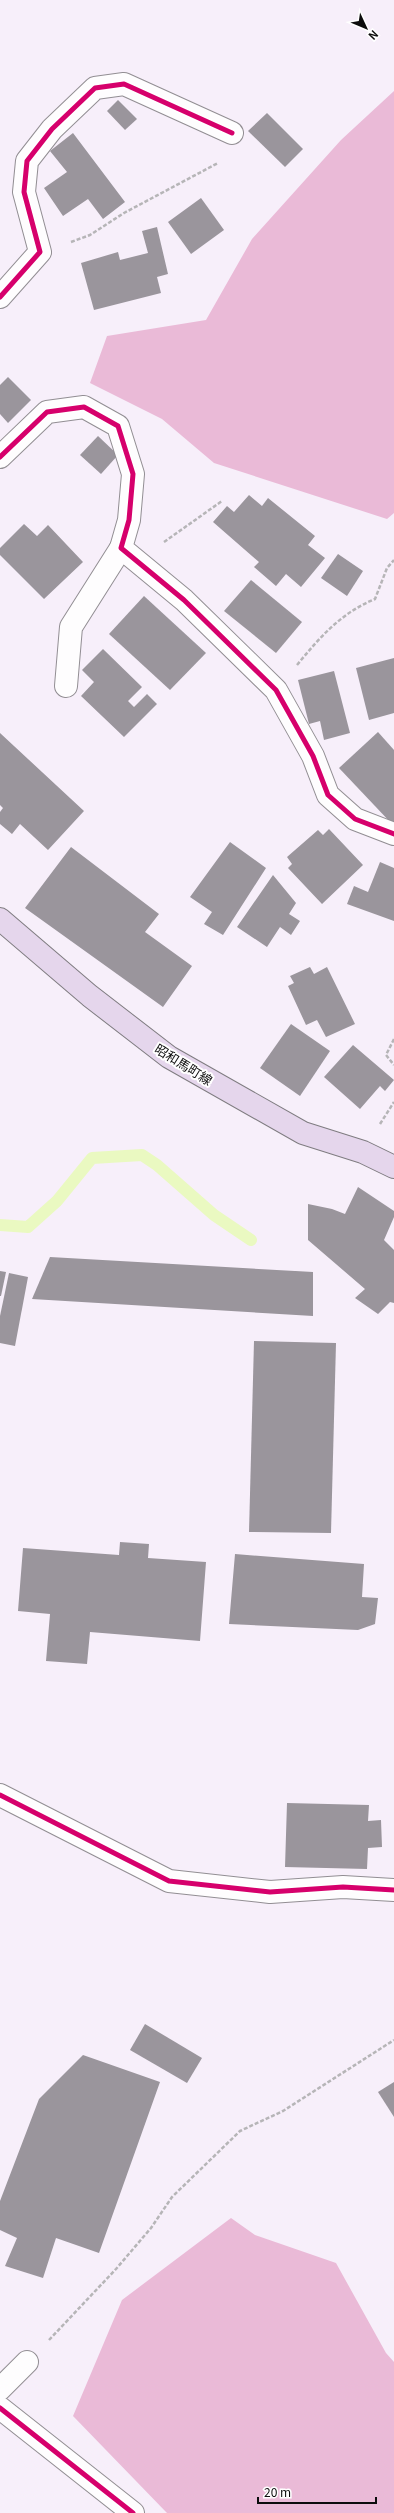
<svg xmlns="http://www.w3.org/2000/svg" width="394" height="2513" font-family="Georgia,'Noto Sans JP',serif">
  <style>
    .forest { fill: #eabad7 }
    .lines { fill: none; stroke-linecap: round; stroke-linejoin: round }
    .stream { stroke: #eaf9c1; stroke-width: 12 }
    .building { fill: #9a959c }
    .minor-casing { stroke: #928e93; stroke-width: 24 }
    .major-casing { stroke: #7f7c80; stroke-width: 24 }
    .path { stroke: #b6b5b7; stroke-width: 2.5; stroke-dasharray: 4 2; stroke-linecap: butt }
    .minor { stroke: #fefdfe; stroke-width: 22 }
    .major { stroke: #e5d6ec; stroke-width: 22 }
    .cycleway-casing { stroke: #fff; stroke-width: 8 }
    .cycleway { stroke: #d6006c; stroke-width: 5 }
    .labels { text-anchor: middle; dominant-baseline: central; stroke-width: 4; stroke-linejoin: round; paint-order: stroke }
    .street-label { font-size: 13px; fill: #0c0c0c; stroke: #fff }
  </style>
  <rect width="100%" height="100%" fill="#f7effa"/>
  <!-- forest -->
  <g class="forest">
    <path d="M 394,91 L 394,513 L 387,519 L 214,463 L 162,419 L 90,383 L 107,336 L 206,320 L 252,239 L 341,140 Z"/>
    <path d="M 231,2218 L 255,2235 L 336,2263 L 386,2353 L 394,2362 L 394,2513 L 167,2513 L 73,2416 L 122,2300 Z"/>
  </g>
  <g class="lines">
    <!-- stream -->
    <path class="stream" d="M 0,1225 L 28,1227 L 57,1201 L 92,1158 L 142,1155 L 157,1165 L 214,1215 L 251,1240"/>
  </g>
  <!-- building -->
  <g class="building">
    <path d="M 118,100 L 137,119 L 125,130 L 107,111 Z"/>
    <path d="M 267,113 L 303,149 L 285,167 L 248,131 Z"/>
    <path d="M 73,133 L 125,202 L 103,219 L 88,199 L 63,216 L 44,188 L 67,172 L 50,151 Z"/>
    <path d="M 201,198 L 224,230 L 191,254 L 168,222 Z"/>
    <path d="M 157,227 L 168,274 L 157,277 L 161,293 L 94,310 L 81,263 L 118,252 L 120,260 L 148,253 L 142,231 Z"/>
    <path d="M 8,377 L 31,400 L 8,423 L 0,414 L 0,385 Z"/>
    <path d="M 98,436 L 118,455 L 101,474 L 80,455 Z"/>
    <path d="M 249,495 L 262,506 L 268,498 L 315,536 L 308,545 L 325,558 L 301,587 L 286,574 L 276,586 L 254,567 L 259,562 L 213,522 L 227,506 L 234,512 Z"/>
    <path d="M 24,524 L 37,536 L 48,525 L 83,562 L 44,599 L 0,555 L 0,548 Z"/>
    <path d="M 338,554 L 363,571 L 347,596 L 321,578 Z"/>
    <path d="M 251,580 L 302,622 L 276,653 L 224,611 Z"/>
    <path d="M 144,596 L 206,653 L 170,690 L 109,634 Z"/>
    <path d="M 103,649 L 142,687 L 128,701 L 134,707 L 147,694 L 157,704 L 124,737 L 81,696 L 94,682 L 82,670 Z"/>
    <path d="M 394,658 L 394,713 L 369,720 L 356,668 Z"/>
    <path d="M 334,671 L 350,733 L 324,740 L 320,721 L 309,724 L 298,680 Z"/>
    <path d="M 378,732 L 394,750 L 394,822 L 392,824 L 339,768 Z"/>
    <path d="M 0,733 L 84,811 L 48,850 L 20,824 L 12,834 L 0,824 L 0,812 L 3,808 L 0,805 Z"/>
    <path d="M 329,829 L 363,865 L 322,904 L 288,868 L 292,864 L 287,857 L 318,830 L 323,835 Z"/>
    <path d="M 230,842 L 266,868 L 223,935 L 204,924 L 212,912 L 190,897 Z"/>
    <path d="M 71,847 L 159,914 L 145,932 L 192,966 L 163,1007 L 25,908 Z"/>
    <path d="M 380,862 L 394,868 L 394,921 L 347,904 L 354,886 L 368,892 Z"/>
    <path d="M 273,875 L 296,903 L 289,914 L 300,921 L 291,935 L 280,927 L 267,947 L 237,927 Z"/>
    <path d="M 310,967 L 314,974 L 327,967 L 355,1024 L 326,1037 L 317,1020 L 306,1025 L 288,986 L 294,983 L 290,976 Z"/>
    <path d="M 291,1024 L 330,1051 L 300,1096 L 260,1068 Z"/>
    <path d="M 353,1045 L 394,1080 L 385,1091 L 380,1086 L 360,1109 L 324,1077 Z"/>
    <path d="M 358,1187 L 394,1211 L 394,1217 L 384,1240 L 394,1250 L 394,1303 L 390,1302 L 378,1314 L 355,1298 L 365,1289 L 308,1240 L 308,1204 L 332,1209 L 345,1214 Z"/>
    <path d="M 50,1257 L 313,1272 L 313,1316 L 32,1299 Z"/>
    <path d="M 0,1271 L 6,1272 L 1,1296 L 0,1296 Z"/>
    <path d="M 9,1273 L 28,1277 L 15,1346 L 0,1343 L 0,1316 Z"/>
    <path d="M 254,1341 L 336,1343 L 331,1533 L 249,1532 Z"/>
    <path d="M 120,1542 L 149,1544 L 148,1558 L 206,1562 L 200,1641 L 90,1632 L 87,1664 L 46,1661 L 50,1614 L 18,1611 L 23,1548 L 119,1555 Z"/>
    <path d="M 235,1554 L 364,1564 L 362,1597 L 378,1598 L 375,1624 L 358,1630 L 229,1624 Z"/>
    <path d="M 287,1803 L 369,1805 L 368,1821 L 381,1820 L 382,1847 L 368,1848 L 367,1869 L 285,1867 Z"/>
    <path d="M 145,2024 L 202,2058 L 187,2083 L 130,2050 Z"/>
    <path d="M 83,2055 L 160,2082 L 99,2253 L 56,2238 L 43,2278 L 5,2266 L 17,2238 L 0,2230 L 0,2201 L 39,2099 Z"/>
    <path d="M 394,2082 L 394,2117 L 378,2092 Z"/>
  </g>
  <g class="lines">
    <defs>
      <g id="minor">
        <path d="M 0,297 L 40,252 L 24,192 L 27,161 L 52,129 L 95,88 L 124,84 L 232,133"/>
        <path d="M 0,457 L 47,412 L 84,407 L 118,426 L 133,474 L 129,520 L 121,548 L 184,600 L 276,690 L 313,756 L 328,795 L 355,819 L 394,834"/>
        <path d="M 66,686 L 71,627 L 121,548"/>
        <path d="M 0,1795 L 169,1881 L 270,1892 L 343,1887 L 394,1890"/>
        <path d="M 0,2389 L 27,2362"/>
        <path d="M 0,2408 L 133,2513"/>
      </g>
      <path id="major" d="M 0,919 L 90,996 L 169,1057 L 303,1133 L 363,1152 L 394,1167"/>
    </defs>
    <!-- minor casing -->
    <use href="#minor" class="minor-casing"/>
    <!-- major casing -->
    <use href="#major" class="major-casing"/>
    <!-- path -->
    <g class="path">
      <path d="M 71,242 L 90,235 L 124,213 L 218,163"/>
      <path d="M 164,542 L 222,501"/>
      <path d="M 297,665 C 320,637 341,613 375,599 L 387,568 L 394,560"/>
      <path d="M 394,1039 L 386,1055 L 394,1065"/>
      <path d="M 380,1124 L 394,1102"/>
      <path d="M 49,2340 L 116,2269 L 151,2228 L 172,2197 L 240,2131 L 283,2111 L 394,2040"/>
    </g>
    <!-- minor -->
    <use href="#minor" class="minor"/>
    <!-- major -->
    <use href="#major" class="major"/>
    <defs>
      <g id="cycleway">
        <path d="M 0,297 L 40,252 L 24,192 L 27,161 L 52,129 L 95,88 L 124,84 L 232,133"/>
        <path d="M 0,457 L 47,412 L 84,407 L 118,426 L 133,474 L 129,520 L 121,548 L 184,600 L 276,690 L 313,756 L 328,795 L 355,819 L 394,834"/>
        <path d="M 0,1795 L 169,1881 L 270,1892 L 343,1887 L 394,1890"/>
        <path d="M 0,2408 L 133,2513"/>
      </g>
    </defs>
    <!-- cycleway casing -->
    <use href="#cycleway" class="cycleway-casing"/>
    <!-- cycleway -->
    <use href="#cycleway" class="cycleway"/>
  </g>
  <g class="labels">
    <!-- street labels -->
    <g class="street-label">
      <text transform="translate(184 1064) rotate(32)">昭和馬町線</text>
    </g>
  </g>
  <!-- north arrow -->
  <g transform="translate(366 28) rotate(134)" stroke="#ffffff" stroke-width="3" paint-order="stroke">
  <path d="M0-3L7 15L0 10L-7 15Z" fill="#0c0c0c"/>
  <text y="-6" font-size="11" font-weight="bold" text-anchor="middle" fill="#0c0c0c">N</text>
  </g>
  <!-- scale -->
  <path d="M258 2497v6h118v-6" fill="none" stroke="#0c0c0c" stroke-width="2"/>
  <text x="264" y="2497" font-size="12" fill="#0c0c0c" stroke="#ffffff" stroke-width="3" paint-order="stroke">20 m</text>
</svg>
